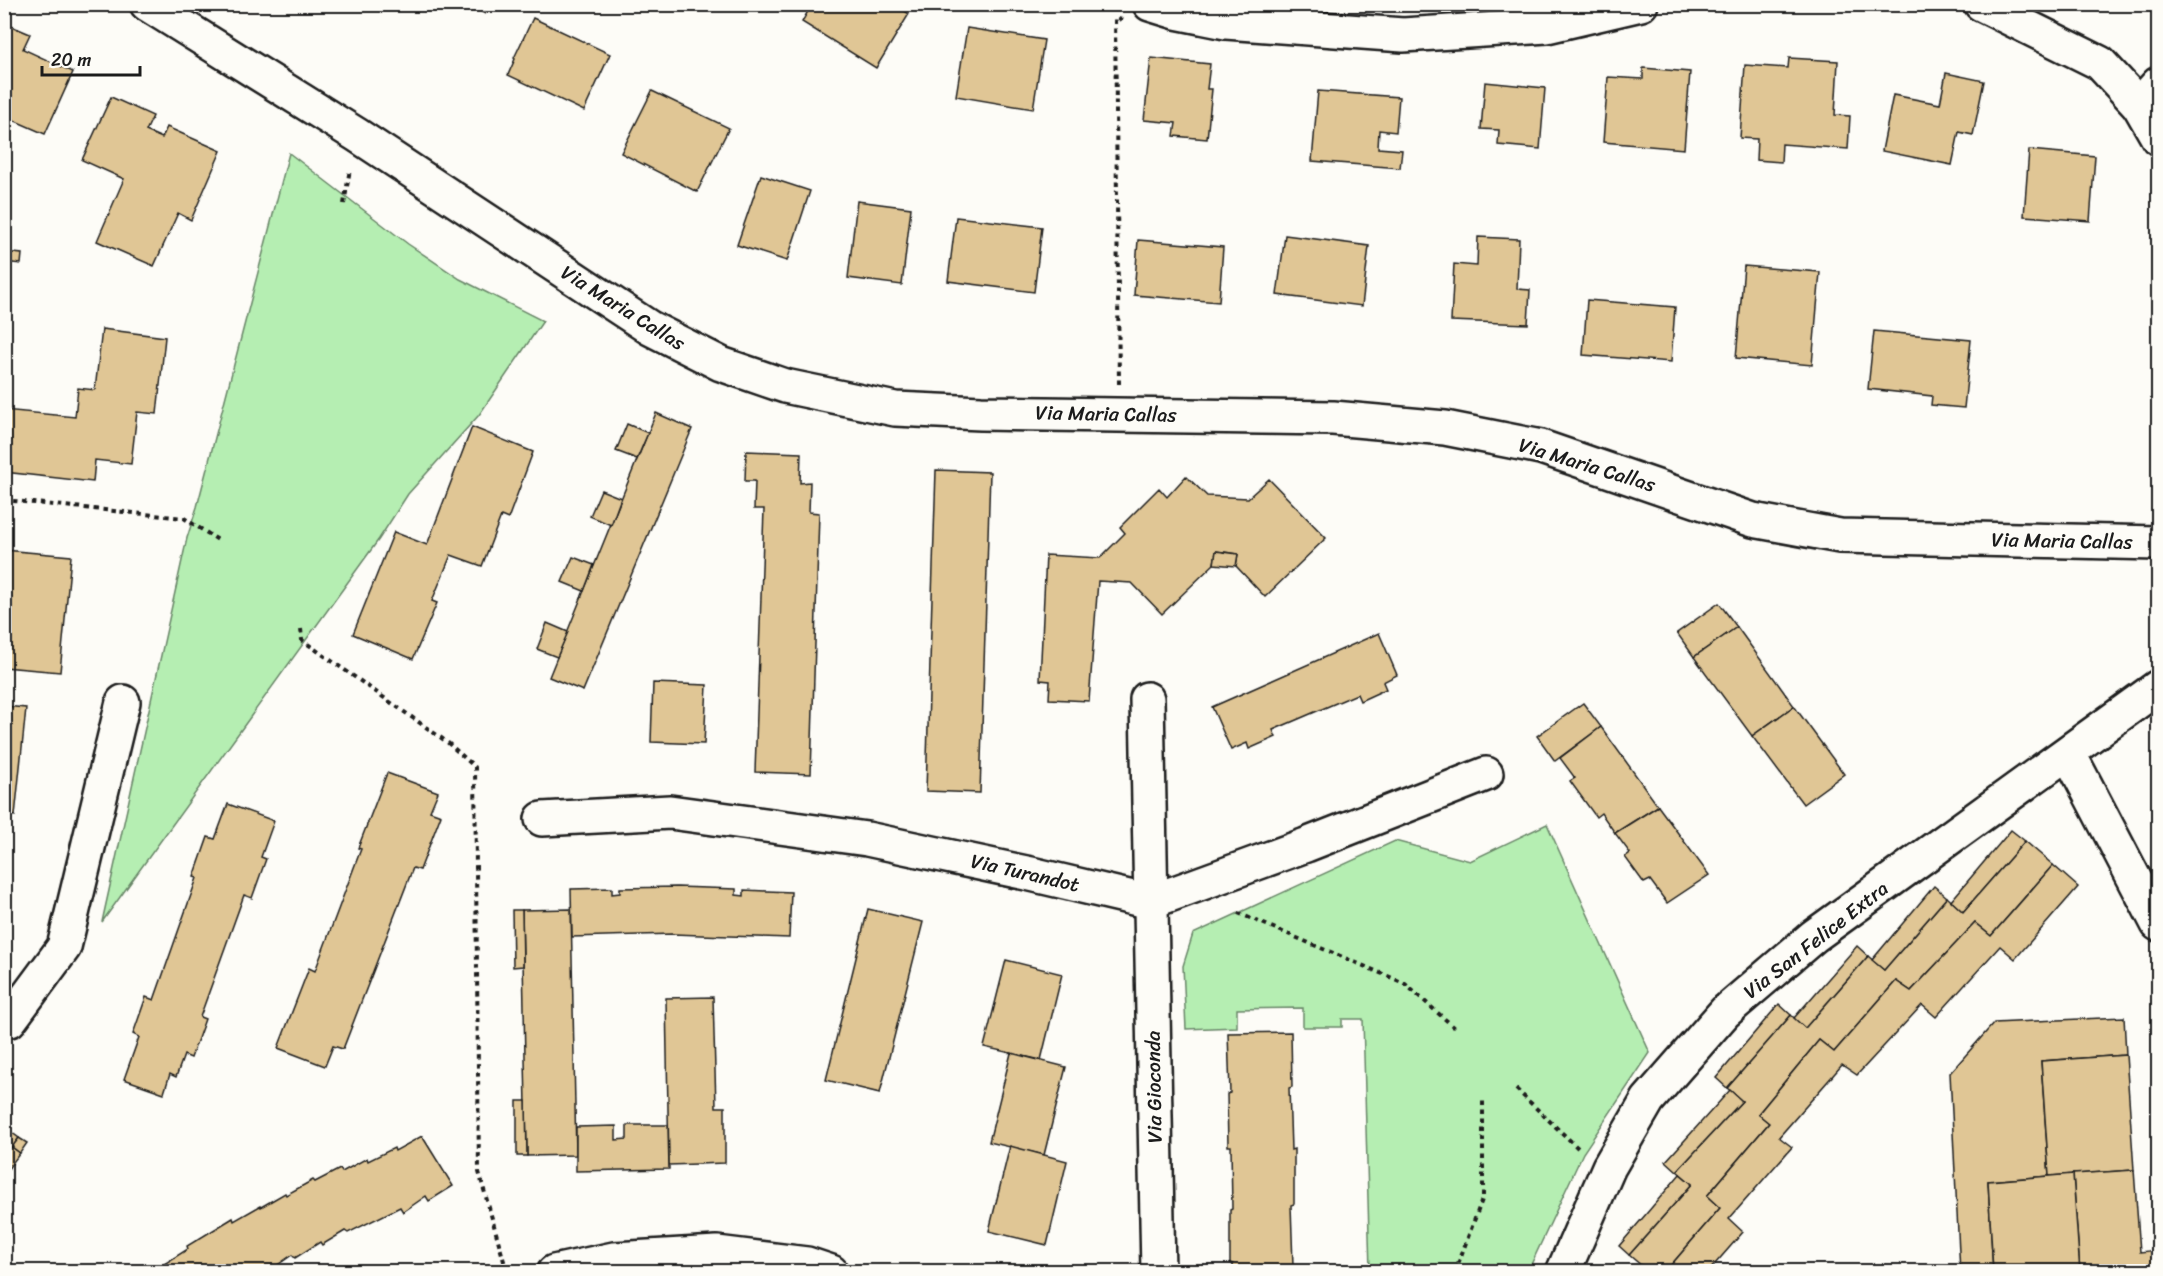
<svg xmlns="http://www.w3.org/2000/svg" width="2163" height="1276" font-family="Sriracha,sans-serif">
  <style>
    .green { fill: #b5eeb2; stroke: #688567; stroke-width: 1.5 }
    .building { fill: #e0c695; stroke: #1c1c1c; stroke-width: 1.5 }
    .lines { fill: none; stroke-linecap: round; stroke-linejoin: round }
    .minor-casing { stroke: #1c1c1c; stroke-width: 38 }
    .path { stroke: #1c1c1c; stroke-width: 4; stroke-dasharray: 4.5 4.5; stroke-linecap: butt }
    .minor { stroke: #fdfcf7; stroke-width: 33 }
    .labels { text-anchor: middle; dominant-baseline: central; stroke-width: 6; stroke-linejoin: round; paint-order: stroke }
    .street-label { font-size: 20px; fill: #1c1c1c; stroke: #fdfcf7 }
  </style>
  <rect width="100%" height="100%" fill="#fdfcf7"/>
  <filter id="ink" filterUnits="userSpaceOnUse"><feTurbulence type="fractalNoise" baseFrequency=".0167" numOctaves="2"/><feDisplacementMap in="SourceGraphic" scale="12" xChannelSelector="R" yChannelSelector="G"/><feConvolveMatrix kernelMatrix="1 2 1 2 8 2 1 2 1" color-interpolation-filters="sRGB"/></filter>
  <g filter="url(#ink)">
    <!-- green -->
    <g class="green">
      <path d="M 289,153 L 408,244 L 460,279 L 543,321 L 479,415 L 408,494 L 379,539 L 102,922 L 187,538 L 197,507 Z"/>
      <path d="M 1547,824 L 1650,1053 L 1583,1153 L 1528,1271 L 1370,1271 L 1363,1019 L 1342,1019 L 1342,1027 L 1303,1027 L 1303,1008 L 1237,1009 L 1237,1027 L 1186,1029 L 1183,966 L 1193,934 L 1395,841 L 1470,861 Z"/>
    </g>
    <!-- building -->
    <g class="building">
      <path d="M 468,4 L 490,4 L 485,14 Z"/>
      <path d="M 812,4 L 894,4 L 909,14 L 876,68 L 802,22 Z"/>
      <path d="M 533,18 L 610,54 L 584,111 L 508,75 L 515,59 L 514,58 Z"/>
      <path d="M 4,23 L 30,34 L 23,49 L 73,72 L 45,134 L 4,116 Z"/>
      <path d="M 967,28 L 1044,40 L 1033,109 L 956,96 Z"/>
      <path d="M 1151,58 L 1210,64 L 1207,89 L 1212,89 L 1207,139 L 1174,136 L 1176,123 L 1144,120 Z"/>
      <path d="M 1789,58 L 1838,61 L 1835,115 L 1850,116 L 1848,149 L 1782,144 L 1781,162 L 1756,160 L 1757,139 L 1740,138 L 1745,65 L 1788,68 Z"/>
      <path d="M 1643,68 L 1690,72 L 1684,149 L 1603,142 L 1608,77 L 1643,79 Z"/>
      <path d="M 1946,73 L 1984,81 L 1973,135 L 1959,132 L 1952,165 L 1882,151 L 1893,95 L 1940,104 Z"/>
      <path d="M 1485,82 L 1545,88 L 1540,149 L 1498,145 L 1499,130 L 1481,129 Z"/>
      <path d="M 652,91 L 729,128 L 697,192 L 621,153 Z"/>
      <path d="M 1318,91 L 1399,97 L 1396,132 L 1379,130 L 1378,148 L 1402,150 L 1400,168 L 1312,161 Z"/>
      <path d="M 111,97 L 153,116 L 146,131 L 162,138 L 167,127 L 221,151 L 191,220 L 178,213 L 154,266 L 97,241 L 124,179 L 82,160 Z"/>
      <path d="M 2029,150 L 2095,156 L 2090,221 L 2024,216 Z"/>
      <path d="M 761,175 L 810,191 L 787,261 L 737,245 Z"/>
      <path d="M 857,201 L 911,208 L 902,285 L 848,278 Z"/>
      <path d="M 956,217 L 1042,227 L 1034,292 L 948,281 Z"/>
      <path d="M 1285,235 L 1369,246 L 1362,306 L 1277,295 Z"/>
      <path d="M 1478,237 L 1519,239 L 1517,289 L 1530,290 L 1528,324 L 1451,321 L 1454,264 L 1477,266 Z"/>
      <path d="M 1138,240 L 1223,247 L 1219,302 L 1134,295 Z"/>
      <path d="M 4,252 L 22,254 L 21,264 L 4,262 Z"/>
      <path d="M 1744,266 L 1820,272 L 1812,365 L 1736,358 Z"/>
      <path d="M 1587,300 L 1675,307 L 1671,362 L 1583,355 Z"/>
      <path d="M 102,329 L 165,337 L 157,414 L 137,412 L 131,464 L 95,460 L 93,482 L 4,472 L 4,410 L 75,417 L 78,388 L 95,390 Z"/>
      <path d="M 1874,331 L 1971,340 L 1964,408 L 1931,405 L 1932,396 L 1868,389 Z"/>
      <path d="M 656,413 L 692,429 L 583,691 L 549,677 Z"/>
      <path d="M 627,424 L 648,433 L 637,459 L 616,451 Z"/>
      <path d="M 472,427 L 533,452 L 508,519 L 501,516 L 482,566 L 451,555 L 432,601 L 437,603 L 413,659 L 353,634 L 394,532 L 427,545 Z"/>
      <path d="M 746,451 L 801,453 L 800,483 L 810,482 L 809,512 L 819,513 L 811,774 L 755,772 L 764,509 L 754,509 L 755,481 L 745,481 Z"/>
      <path d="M 936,470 L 990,472 L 980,793 L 926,791 Z"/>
      <path d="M 1186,476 L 1207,496 L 1248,498 L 1269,479 L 1326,538 L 1265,597 L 1236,566 L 1238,554 L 1216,551 L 1214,564 L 1162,614 L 1132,583 L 1098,581 L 1089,701 L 1049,699 L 1050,681 L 1040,680 L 1046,555 L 1100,558 L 1125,533 L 1120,527 L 1159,488 L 1167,497 Z"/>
      <path d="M 601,490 L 621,498 L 611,525 L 590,516 Z"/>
      <path d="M 4,550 L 71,556 L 60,672 L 4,667 Z"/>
      <path d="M 1216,551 L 1238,554 L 1236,566 L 1214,564 Z"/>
      <path d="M 573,557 L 594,565 L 584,591 L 562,582 Z"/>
      <path d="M 1719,603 L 1737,627 L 1694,657 L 1677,633 Z"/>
      <path d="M 547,623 L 568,632 L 557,657 L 537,649 Z"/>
      <path d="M 1737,627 L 1794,706 L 1752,736 L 1694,657 Z"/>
      <path d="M 1379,633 L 1397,675 L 1383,682 L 1386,689 L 1360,701 L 1357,694 L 1273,730 L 1276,737 L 1249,749 L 1247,743 L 1231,750 L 1212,707 Z"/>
      <path d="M 653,683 L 707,685 L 704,744 L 651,742 Z"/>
      <path d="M 1583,703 L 1601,727 L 1555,761 L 1537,736 Z"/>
      <path d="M 4,706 L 26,708 L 15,816 L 4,815 Z"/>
      <path d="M 1794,706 L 1844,774 L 1803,804 L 1752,736 Z"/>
      <path d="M 1601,727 L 1658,806 L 1615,833 L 1601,813 L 1596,817 L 1570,781 L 1575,778 L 1560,758 Z"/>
      <path d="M 387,773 L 438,792 L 430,811 L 441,815 L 420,870 L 413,868 L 343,1049 L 333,1046 L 325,1066 L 278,1048 L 309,968 L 315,971 L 361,849 L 358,848 Z"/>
      <path d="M 228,804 L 274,821 L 261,857 L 266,859 L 252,898 L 244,895 L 200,1017 L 205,1019 L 191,1058 L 184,1055 L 176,1077 L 170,1074 L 164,1093 L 124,1079 L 139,1037 L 133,1034 L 146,997 L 154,1000 L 197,878 L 194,877 L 208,837 L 215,839 Z"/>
      <path d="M 1658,806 L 1709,875 L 1667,903 L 1650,880 L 1644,883 L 1625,857 L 1630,853 L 1615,833 Z"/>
      <path d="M 2011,830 L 2025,841 L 1963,912 L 1951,901 Z"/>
      <path d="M 2025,841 L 2053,865 L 1991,936 L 1975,923 L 1911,991 L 1896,981 L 1834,1052 L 1819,1040 L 1758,1114 L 1769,1123 L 1707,1196 L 1720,1208 L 1665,1272 L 1649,1272 L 1629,1255 L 1692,1184 L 1677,1171 L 1742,1101 L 1727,1088 L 1791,1015 L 1805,1028 L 1868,956 L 1884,970 L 1947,897 L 1963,912 Z"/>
      <path d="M 2053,865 L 2078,887 L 2015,959 L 2000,946 L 1936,1017 L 1922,1005 L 1857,1075 L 1842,1065 L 1779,1137 L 1792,1147 L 1729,1219 L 1743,1232 L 1708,1272 L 1665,1272 L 1720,1208 L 1707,1196 L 1769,1123 L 1758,1114 L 1819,1040 L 1834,1052 L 1896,981 L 1911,991 L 1975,923 L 1991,936 Z"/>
      <path d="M 1934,886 L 1947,897 L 1884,970 L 1872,960 Z"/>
      <path d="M 677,887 L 736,889 L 736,895 L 744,896 L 744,890 L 791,892 L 789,938 L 673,934 L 572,937 L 571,889 L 612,888 L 612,894 L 620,893 L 620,888 Z"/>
      <path d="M 571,909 L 576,1155 L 527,1156 L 522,910 Z"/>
      <path d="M 868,909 L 923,922 L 880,1093 L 826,1080 Z"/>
      <path d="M 512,910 L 522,910 L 523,966 L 513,967 Z"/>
      <path d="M 1857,946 L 1868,956 L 1805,1028 L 1794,1018 Z"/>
      <path d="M 1006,960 L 1062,974 L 1041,1060 L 984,1047 Z"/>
      <path d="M 713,997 L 716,1107 L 725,1107 L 725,1163 L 669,1165 L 666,998 Z"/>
      <path d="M 1779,1004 L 1791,1015 L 1727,1088 L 1716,1078 Z"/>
      <path d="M 2124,1017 L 2126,1055 L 2041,1061 L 2049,1176 L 1988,1181 L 1993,1272 L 1960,1272 L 1950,1073 L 1994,1023 Z"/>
      <path d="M 1291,1032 L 1292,1087 L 1289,1088 L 1291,1150 L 1294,1149 L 1294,1204 L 1291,1205 L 1293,1266 L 1296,1266 L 1296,1272 L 1233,1272 L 1233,1264 L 1230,1263 L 1230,1210 L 1232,1209 L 1231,1146 L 1228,1146 L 1227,1094 L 1230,1093 L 1228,1033 Z"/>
      <path d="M 1011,1053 L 1066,1067 L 1044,1155 L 989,1142 Z"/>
      <path d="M 2126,1055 L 2134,1170 L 2049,1176 L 2041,1061 Z"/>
      <path d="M 1730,1090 L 1742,1101 L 1677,1171 L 1666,1161 Z"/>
      <path d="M 517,1101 L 526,1101 L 527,1156 L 517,1156 Z"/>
      <path d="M 627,1125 L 668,1125 L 669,1169 L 576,1171 L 576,1127 L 616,1126 L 616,1140 L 627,1139 Z"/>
      <path d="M 4,1127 L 19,1138 L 12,1147 L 20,1153 L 4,1174 Z"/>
      <path d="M 422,1136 L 453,1186 L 429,1201 L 426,1196 L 403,1212 L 400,1207 L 348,1233 L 345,1231 L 322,1245 L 320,1242 L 295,1258 L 292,1255 L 269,1271 L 267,1268 L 260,1272 L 158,1272 L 165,1267 L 164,1264 L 188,1249 L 187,1246 L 233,1218 L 234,1221 L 260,1206 L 261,1207 L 285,1193 L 286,1195 L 313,1180 L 315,1182 L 340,1169 L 342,1172 L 367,1158 L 368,1161 L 394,1148 L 395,1151 Z"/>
      <path d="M 19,1138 L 27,1143 L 20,1153 L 12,1147 Z"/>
      <path d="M 1010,1146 L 1067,1161 L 1047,1245 L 989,1231 Z"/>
      <path d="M 2134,1170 L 2140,1252 L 2158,1250 L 2158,1272 L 2080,1272 L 2073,1174 Z"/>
      <path d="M 1680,1174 L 1692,1184 L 1629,1255 L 1619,1246 Z"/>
      <path d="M 2073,1174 L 2080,1272 L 1993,1272 L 1988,1181 Z"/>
    </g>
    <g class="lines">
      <defs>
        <g id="minor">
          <path d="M 147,4 L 357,135 L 650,328 L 721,364 L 785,386 L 895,409 L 981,413 L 1333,418 L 1445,428 L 1541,447 L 1753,520 L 1840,536 L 2158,543"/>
          <path d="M 1150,4 L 1176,12 L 1226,22 L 1403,35 L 1547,26 L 1641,4"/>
          <path d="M 1981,4 L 2100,63 L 2139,105 L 2158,138"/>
          <path d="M 2139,105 L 2158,84"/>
          <path d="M 1147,699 L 1158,1272"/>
          <path d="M 2069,754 L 2158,924"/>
          <path d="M 542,819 L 670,812 L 867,839 L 1031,874 L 1150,902 L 1306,845 L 1486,774"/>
          <path d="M 4,1020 L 10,1020 L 64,947 L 123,702"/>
          <path d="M 554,1272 L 614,1259 L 717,1253 L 807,1264 L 831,1272"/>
          <path d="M 1563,1272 L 1609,1167 L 1648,1100 L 1725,1012 L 1814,936 L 2158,687"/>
        </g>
      </defs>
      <!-- minor casing -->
      <use href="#minor" class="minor-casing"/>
      <!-- path -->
      <g class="path">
        <path d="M 344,204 L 350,169"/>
        <path d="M 1119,384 L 1115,18 L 1122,20"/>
        <path d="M 4,500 L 184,518 L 221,542"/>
        <path d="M 301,629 L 302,640 L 447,742 L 475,767 L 479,1172 L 507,1272"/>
        <path d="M 1238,913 L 1404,983 L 1455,1028"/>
        <path d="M 1516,1089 L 1580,1150"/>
        <path d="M 1455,1272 L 1483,1197 L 1483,1101"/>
      </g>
      <!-- minor -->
      <use href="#minor" class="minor"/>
    </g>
  </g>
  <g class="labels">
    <!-- street labels -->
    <g class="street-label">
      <text transform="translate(623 308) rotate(32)">Via Maria Callas</text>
      <text transform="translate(1106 414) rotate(1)">Via Maria Callas</text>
      <text transform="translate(1587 465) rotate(17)">Via Maria Callas</text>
      <text transform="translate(2062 541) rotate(1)">Via Maria Callas</text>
      <text transform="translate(1025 873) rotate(13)">Via Turandot</text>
      <text transform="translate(1816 940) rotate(-38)">Via San Felice Extra</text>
      <text transform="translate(1154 1087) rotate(-91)">Via Gioconda</text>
    </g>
  </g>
  <!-- margin -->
  <rect width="2163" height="1276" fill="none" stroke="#fdfcf7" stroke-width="24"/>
  <rect x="12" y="12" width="2139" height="1252" fill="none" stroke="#1c1c1c" stroke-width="2" filter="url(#ink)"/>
  <!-- scale -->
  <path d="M42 66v9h98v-9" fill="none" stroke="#1c1c1c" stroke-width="3"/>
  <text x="51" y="66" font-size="18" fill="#1c1c1c" stroke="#fdfcf7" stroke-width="4.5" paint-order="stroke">20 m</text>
</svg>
